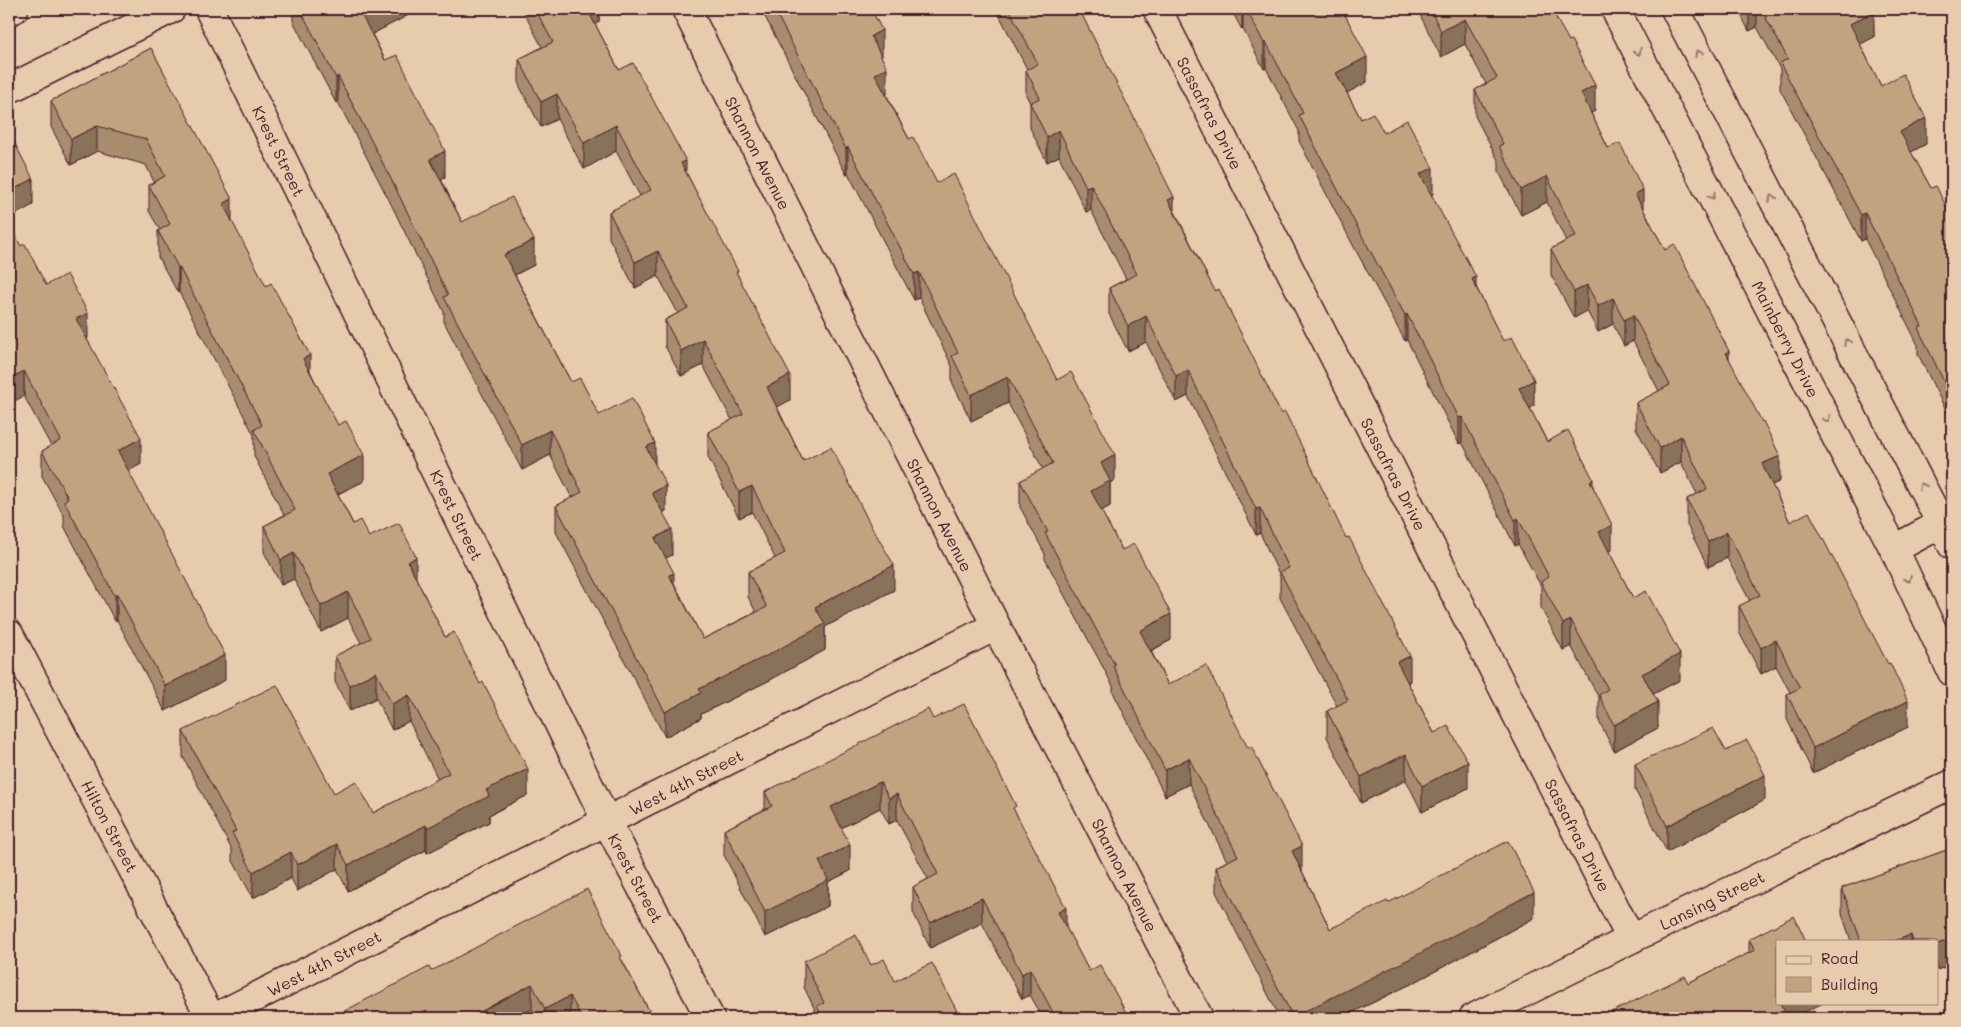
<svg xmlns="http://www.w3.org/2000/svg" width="1961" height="1027" font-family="Mali,sans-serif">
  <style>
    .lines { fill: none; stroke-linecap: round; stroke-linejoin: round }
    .minor-casing { stroke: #4a1f2b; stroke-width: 31 }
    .major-casing { stroke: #4a1f2b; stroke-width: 31 }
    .minor { stroke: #e6cbad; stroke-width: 28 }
    .major { stroke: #e6cbad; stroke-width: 28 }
    .wall { fill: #a78c6e; stroke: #4a1f2b }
    .shaded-wall { fill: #88725a; stroke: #4a1f2b }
    .building { fill: #c2a380; stroke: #4a1f2b }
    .oneway { stroke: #98756c }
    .labels { text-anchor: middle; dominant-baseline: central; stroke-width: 4.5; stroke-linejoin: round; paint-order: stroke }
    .street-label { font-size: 16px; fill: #4a1f2b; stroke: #e6cbad }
  </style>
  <rect width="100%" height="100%" fill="#e6cbad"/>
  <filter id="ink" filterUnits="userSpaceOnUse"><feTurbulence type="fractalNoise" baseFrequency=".02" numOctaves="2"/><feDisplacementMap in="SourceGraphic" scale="10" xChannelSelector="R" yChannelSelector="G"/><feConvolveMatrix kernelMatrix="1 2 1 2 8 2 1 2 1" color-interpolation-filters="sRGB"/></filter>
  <g filter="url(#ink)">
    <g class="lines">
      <defs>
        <g id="minor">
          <path d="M 209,9 L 607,822 L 710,1018"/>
          <path d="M 686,9 L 996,626 L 1199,1018"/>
          <path d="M 1157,9 L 1631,939"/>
          <path d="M 1615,9 L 1894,549 L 1952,672"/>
          <path d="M 1675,9 L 1952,545"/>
          <path d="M 9,89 L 171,9"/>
          <path d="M 1894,549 L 1952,518"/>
          <path d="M 9,634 L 211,1018"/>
          <path d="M 214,1018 L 996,626"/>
          <path d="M 1473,1018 L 1631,939 L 1952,784"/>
        </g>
        <path id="major" d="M 9,11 L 14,9"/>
      </defs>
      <!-- minor casing -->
      <use href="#minor" class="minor-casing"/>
      <!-- major casing -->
      <use href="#major" class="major-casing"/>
      <!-- minor -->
      <use href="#minor" class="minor"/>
      <!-- major -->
      <use href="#major" class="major"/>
    </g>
    <!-- wall -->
    <g class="wall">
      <path d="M 293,9 L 418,9 L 418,10 L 372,34 L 445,177 L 441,179 L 462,222 L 534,265 L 515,275 L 571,382 L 599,415 L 655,465 L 666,511 L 663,513 L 672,555 L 665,558 L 674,583 L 703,639 L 756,612 L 748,597 L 748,572 L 775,558 L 752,512 L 739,518 L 708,457 L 708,432 L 732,420 L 703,365 L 681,376 L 665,346 L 665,320 L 678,313 L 658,276 L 635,288 L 609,238 L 609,212 L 640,196 L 616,151 L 584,169 L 557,119 L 541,127 L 519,85 L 519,59 L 542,47 L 522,9 L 599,9 L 599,22 L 595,24 L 619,70 L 686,172 L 738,276 L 790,400 L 777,407 L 803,461 L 894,590 L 825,627 L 825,650 L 770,680 L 701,714 L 701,718 L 665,737 L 556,532 L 556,506 L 572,498 L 550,455 L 522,470 L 444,322 L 444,312 L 391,204 L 338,102 L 336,103 L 293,21 Z"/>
      <path d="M 761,9 L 871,9 L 882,56 L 881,57 L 887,94 L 886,94 L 909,139 L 1057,380 L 1115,480 L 1110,483 L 1110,506 L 1101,511 L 1171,640 L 1151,651 L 1168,685 L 1302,871 L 1330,929 L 1388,903 L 1534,918 L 1415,982 L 1341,1018 L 1280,1018 L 1216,892 L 1216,867 L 1227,861 L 1189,784 L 1165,796 L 1113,692 L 1113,686 L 1045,559 L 1045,554 L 1020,507 L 1020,481 L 1043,469 L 1008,403 L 971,421 L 952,382 L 952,366 L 919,298 L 914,300 L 848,173 L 846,174 Z"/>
      <path d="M 996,9 L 1079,9 L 1174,210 L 1410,681 L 1408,683 L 1434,733 L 1468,788 L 1422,812 L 1406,780 L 1361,803 L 1327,737 L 1327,711 L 1337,706 L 1280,598 L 1280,576 L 1260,533 L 1256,535 L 1188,396 L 1176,402 L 1146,342 L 1128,351 L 1109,314 L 1109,288 L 1126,279 L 1091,210 L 1086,212 L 1059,156 L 1047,162 L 1030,128 L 1030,103 L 1026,95 L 1026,70 L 1027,69 Z"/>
      <path d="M 1231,9 L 1342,9 L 1367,82 L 1347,93 L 1361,119 L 1384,133 L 1433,194 L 1431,194 L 1534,406 L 1530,408 L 1547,442 L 1593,487 L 1612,550 L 1609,552 L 1633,598 L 1680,680 L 1653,694 L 1658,728 L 1614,751 L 1599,721 L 1599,698 L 1571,646 L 1563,650 L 1541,608 L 1541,586 L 1518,544 L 1515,546 L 1462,442 L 1459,444 L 1407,340 L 1405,341 L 1354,247 L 1299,141 L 1299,131 L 1266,68 L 1264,69 L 1243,29 L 1242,30 Z"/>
      <path d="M 1421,9 L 1551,9 L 1595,111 L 1591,113 L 1608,148 L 1643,209 L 1665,250 L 1729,359 L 1780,481 L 1772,485 L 1790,522 L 1908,727 L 1813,773 L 1787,719 L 1787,694 L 1790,692 L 1776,666 L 1761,674 L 1739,632 L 1739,606 L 1750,601 L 1727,558 L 1708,567 L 1687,525 L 1687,499 L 1697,494 L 1681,462 L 1660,473 L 1636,428 L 1636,403 L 1659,391 L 1633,341 L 1624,346 L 1613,324 L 1598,332 L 1587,311 L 1574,318 L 1551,275 L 1551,249 L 1566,241 L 1547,202 L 1521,215 L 1499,172 L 1499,162 L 1475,116 L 1475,90 L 1486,84 L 1465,44 L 1441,57 L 1421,17 Z"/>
      <path d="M 1738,9 L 1873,9 L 1874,37 L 1860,44 L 1881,86 L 1926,144 L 1911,152 L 1931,188 L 1952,218 L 1952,423 L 1918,354 L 1918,345 L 1865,239 L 1861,241 L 1780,89 L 1780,69 L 1757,27 L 1749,31 Z"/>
      <path d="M 151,48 L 232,223 L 310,371 L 364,481 L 338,494 L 353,524 L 369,537 L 416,578 L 445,637 L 528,795 L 489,815 L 489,822 L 427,853 L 426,850 L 348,891 L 337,869 L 297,891 L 291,878 L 253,898 L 232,859 L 232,850 L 183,757 L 183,731 L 334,793 L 373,813 L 438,779 L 409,721 L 392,730 L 376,698 L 350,711 L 335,682 L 335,656 L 361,643 L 348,618 L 321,632 L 294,579 L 281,585 L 264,552 L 264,526 L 284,515 L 254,456 L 254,435 L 179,292 L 178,293 L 158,257 L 158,231 L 160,230 L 149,211 L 149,185 L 154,182 L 146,165 L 97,151 L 71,165 L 51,127 L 51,101 Z"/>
      <path d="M 21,246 L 46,285 L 88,338 L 87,339 L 141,464 L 128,471 L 225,680 L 165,711 L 117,620 L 115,621 L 64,526 L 64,516 L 42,476 L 42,451 L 51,446 L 24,396 Z"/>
      <path d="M 933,719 L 1016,813 L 1066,928 L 1089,971 L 1129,1018 L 1043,1018 L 1030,995 L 1022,999 L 982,923 L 930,948 L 913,912 L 913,887 L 928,879 L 897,820 L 889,824 L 880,808 L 841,828 L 850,871 L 828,882 L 828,906 L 765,937 L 724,855 L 724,830 L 765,809 L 765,792 Z"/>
      <path d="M 1726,751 L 1765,800 L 1667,852 L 1635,790 L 1635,764 Z"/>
      <path d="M 1952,848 L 1952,964 L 1937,970 L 1937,941 L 1851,941 L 1842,914 L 1842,888 Z"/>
      <path d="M 1749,939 L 1793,1018 L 1688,983 L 1749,953 Z"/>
      <path d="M 622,960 L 653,1018 L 537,1018 L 532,1009 L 516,1018 L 333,1018 L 333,1017 L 431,971 Z"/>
      <path d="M 804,961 L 871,965 L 895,981 L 960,1018 L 817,1018 L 817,1014 L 804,987 Z"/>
    </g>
    <!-- shaded-wall -->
    <g class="shaded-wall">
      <path d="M 372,9 L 418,9 L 418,10 L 361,40 L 361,14 Z"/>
      <path d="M 585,9 L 599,9 L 599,22 L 585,30 Z"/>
      <path d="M 1242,9 L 1243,9 L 1243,29 L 1242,30 Z"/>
      <path d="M 1749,9 L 1757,9 L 1757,27 L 1749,31 Z"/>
      <path d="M 1874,11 L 1874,37 L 1850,50 L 1850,24 Z"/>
      <path d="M 1465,19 L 1465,44 L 1441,57 L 1441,31 Z"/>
      <path d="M 882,30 L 882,56 L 871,62 L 871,36 Z"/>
      <path d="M 1266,42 L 1266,68 L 1264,69 L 1264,43 Z"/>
      <path d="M 1367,57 L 1367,82 L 1336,99 L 1336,73 Z"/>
      <path d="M 887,68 L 887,94 L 875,100 L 875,74 Z"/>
      <path d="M 338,76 L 338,102 L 336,103 L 336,78 Z"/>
      <path d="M 1595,85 L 1595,111 L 1581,119 L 1581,93 Z"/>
      <path d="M 557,94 L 557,119 L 541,127 L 541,102 Z"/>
      <path d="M 1926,118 L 1926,144 L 1900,158 L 1900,132 Z"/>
      <path d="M 616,125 L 616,151 L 584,169 L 584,143 Z"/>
      <path d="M 97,126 L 97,151 L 71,165 L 71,139 Z"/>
      <path d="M 1059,130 L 1059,156 L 1047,162 L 1047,137 Z"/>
      <path d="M 848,147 L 848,173 L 846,174 L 846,149 Z"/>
      <path d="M 445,151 L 445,177 L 430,184 L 430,159 Z"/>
      <path d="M 686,161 L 686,187 L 681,163 Z"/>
      <path d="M 1433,168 L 1433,194 L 1420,200 L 1420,174 Z"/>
      <path d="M 1547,176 L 1547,202 L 1521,215 L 1521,190 Z"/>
      <path d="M 33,179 L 33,205 L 9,218 L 9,192 Z"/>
      <path d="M 1091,185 L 1091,210 L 1086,212 L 1086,187 Z"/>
      <path d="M 1643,190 L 1643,216 L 1635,194 Z"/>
      <path d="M 1174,197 L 1174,223 L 1168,200 Z"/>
      <path d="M 232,199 L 232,225 L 223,204 Z"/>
      <path d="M 1865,213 L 1865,239 L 1861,241 L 1861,215 Z"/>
      <path d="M 534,240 L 534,265 L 504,280 L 504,255 Z"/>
      <path d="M 658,251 L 658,276 L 635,288 L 635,262 Z"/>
      <path d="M 178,267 L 179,267 L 179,292 L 178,293 Z"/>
      <path d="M 919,272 L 919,298 L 914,300 L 914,274 Z"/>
      <path d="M 1476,277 L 1476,302 L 1472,279 Z"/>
      <path d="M 1587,285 L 1587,311 L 1574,318 L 1574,292 Z"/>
      <path d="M 1613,298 L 1613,324 L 1598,332 L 1598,306 Z"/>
      <path d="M 88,313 L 88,338 L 76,344 L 76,319 Z"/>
      <path d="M 1407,314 L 1407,340 L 1405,341 L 1405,315 Z"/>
      <path d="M 1633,315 L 1633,341 L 1624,346 L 1624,320 Z"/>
      <path d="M 1146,316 L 1146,342 L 1128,351 L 1128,326 Z"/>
      <path d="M 703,339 L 703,365 L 681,376 L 681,351 Z"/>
      <path d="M 1729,351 L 1729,377 L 1726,353 Z"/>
      <path d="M 310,355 L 310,381 L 303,359 Z"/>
      <path d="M 1188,370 L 1188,396 L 1176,402 L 1176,376 Z"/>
      <path d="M 24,371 L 24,396 L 9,404 L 9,379 Z"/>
      <path d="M 790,375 L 790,400 L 767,413 L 767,387 Z"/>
      <path d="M 1008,377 L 1008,403 L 971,421 L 971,395 Z"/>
      <path d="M 1534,380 L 1534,406 L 1519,414 L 1519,388 Z"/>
      <path d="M 1462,417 L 1462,442 L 1459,444 L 1459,418 Z"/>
      <path d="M 550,430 L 550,455 L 522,470 L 522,445 Z"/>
      <path d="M 1681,436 L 1681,462 L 1660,473 L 1660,448 Z"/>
      <path d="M 141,438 L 141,464 L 118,477 L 118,451 Z"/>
      <path d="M 655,443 L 655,468 L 646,447 Z"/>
      <path d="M 364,455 L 364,481 L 327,499 L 327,474 Z"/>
      <path d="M 1115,455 L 1115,480 L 1110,483 L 1110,506 L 1091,517 L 1091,491 L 1101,463 Z"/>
      <path d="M 1780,456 L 1780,481 L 1762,490 L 1762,464 Z"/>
      <path d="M 1593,479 L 1593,505 L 1590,481 Z"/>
      <path d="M 666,485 L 666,511 L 652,518 L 652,493 Z"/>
      <path d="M 752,486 L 752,512 L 739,518 L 739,492 Z"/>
      <path d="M 1260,508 L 1260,533 L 1256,535 L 1256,509 Z"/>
      <path d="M 1518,518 L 1518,544 L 1515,546 L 1515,520 Z"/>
      <path d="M 1612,525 L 1612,550 L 1599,557 L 1599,532 Z"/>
      <path d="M 672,529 L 672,555 L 655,563 L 655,538 Z"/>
      <path d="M 1727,532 L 1727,558 L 1708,567 L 1708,542 Z"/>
      <path d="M 294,553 L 294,579 L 281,585 L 281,560 Z"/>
      <path d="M 416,557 L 416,583 L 408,562 Z"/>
      <path d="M 894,565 L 894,590 L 825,627 L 825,650 L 770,680 L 701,714 L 701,718 L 665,737 L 665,712 L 699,689 L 815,607 Z"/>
      <path d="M 674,573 L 674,599 L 669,575 Z"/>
      <path d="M 348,592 L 348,618 L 321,632 L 321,606 Z"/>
      <path d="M 117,594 L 117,620 L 115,621 L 115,596 Z"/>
      <path d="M 1171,614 L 1171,640 L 1140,656 L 1140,631 Z"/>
      <path d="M 1571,620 L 1571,646 L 1563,650 L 1563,624 Z"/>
      <path d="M 1776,640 L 1776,666 L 1761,674 L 1761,648 Z"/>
      <path d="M 1680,654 L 1680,680 L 1642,700 L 1642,674 Z"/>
      <path d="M 225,655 L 225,680 L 165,711 L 165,686 Z"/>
      <path d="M 1410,656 L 1410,681 L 1397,688 L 1397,662 Z"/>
      <path d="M 376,672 L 376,698 L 350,711 L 350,685 Z"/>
      <path d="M 409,695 L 409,721 L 392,730 L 392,704 Z"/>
      <path d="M 1908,701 L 1908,727 L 1813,773 L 1813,748 Z"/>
      <path d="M 1658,702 L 1658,728 L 1614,751 L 1614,725 Z"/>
      <path d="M 1406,754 L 1406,780 L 1361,803 L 1361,777 Z"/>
      <path d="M 1189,758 L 1189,784 L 1165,796 L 1165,770 Z"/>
      <path d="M 1468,762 L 1468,788 L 1422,812 L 1422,786 Z"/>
      <path d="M 528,769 L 528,795 L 489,815 L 489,822 L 427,853 L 427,828 L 486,790 Z"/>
      <path d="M 1765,775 L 1765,800 L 1667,852 L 1667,826 Z"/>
      <path d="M 880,782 L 880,808 L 831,833 L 831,807 Z"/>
      <path d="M 897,794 L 897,820 L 889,824 L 889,798 Z"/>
      <path d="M 426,825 L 426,850 L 348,891 L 348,865 Z"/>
      <path d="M 337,844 L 337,869 L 297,891 L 297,865 Z"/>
      <path d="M 850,845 L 850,871 L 828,882 L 828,906 L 765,937 L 765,912 L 819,861 Z"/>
      <path d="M 1302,846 L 1302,871 L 1292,851 Z"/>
      <path d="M 291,852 L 291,878 L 253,898 L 253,872 Z"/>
      <path d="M 1534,892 L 1534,918 L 1415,982 L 1341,1018 L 1293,1018 L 1293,1017 Z"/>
      <path d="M 982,898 L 982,923 L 930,948 L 930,923 Z"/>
      <path d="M 1066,908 L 1066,933 L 1058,912 Z"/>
      <path d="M 1911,935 L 1911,941 L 1894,941 Z"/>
      <path d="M 1952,939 L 1952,964 L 1937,970 L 1937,944 Z"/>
      <path d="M 1030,969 L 1030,995 L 1022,999 L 1022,974 Z"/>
      <path d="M 532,984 L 532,1009 L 516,1018 L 469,1018 Z"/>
      <path d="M 570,996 L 570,1018 L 545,1018 L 545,1009 Z"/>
      <path d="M 1778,1003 L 1823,1003 L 1793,1018 L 1778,1018 Z"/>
    </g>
    <!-- building -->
    <g class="building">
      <path d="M 300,9 L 372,9 L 361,14 L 385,60 L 397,55 L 445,151 L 430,159 L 462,222 L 512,197 L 534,240 L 504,255 L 571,382 L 580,378 L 599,415 L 632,398 L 655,443 L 646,447 L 666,485 L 652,493 L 672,529 L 655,538 L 674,573 L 669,575 L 703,639 L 767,607 L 748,572 L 785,553 L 752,486 L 739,492 L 708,432 L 743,414 L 703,339 L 681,351 L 665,320 L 688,308 L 658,251 L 635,262 L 609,212 L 651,190 L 616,125 L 584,143 L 557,94 L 541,102 L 519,59 L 553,42 L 535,9 L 587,9 L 619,70 L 633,63 L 686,161 L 681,163 L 738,271 L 736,272 L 790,375 L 767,387 L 803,461 L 831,447 L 870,524 L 894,565 L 815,607 L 825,624 L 770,654 L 699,689 L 701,693 L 665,712 L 556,506 L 582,492 L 550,430 L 522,445 L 444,297 L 448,295 L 391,179 L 338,76 L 336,78 Z"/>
      <path d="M 774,9 L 871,9 L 882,30 L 871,36 L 887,68 L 875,74 L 909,139 L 913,137 L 937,183 L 954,174 L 1057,380 L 1071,372 L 1115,455 L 1101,463 L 1110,481 L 1091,491 L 1122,550 L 1134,544 L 1171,614 L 1140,631 L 1168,685 L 1206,665 L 1248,748 L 1251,746 L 1302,846 L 1292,851 L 1330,929 L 1387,901 L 1388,903 L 1508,841 L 1534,892 L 1415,956 L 1293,1017 L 1216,867 L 1238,856 L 1189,758 L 1165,770 L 1113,666 L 1115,665 L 1045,533 L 1048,532 L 1020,481 L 1053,463 L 1008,377 L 971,395 L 952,356 L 958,353 L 919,272 L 914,274 L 848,147 L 846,149 Z"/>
      <path d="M 1009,9 L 1079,9 L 1174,197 L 1168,200 L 1215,291 L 1219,289 L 1281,414 L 1285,412 L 1346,538 L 1349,537 L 1410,656 L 1397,662 L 1434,733 L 1448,726 L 1468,762 L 1422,786 L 1406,754 L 1361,777 L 1327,711 L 1348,700 L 1280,572 L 1289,568 L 1260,508 L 1256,509 L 1188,370 L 1176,376 L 1146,316 L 1128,326 L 1109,288 L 1137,274 L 1091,185 L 1086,187 L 1059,130 L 1047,137 L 1030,103 L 1040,98 L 1026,70 L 1038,64 Z"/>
      <path d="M 1246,9 L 1342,9 L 1367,57 L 1336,73 L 1361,119 L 1373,113 L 1384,133 L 1407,120 L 1433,168 L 1420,174 L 1476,277 L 1472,279 L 1503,341 L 1512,337 L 1534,380 L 1519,388 L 1547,442 L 1568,430 L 1593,479 L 1590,481 L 1612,525 L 1599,532 L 1633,598 L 1646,591 L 1680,654 L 1642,674 L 1658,702 L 1614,725 L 1599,695 L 1608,689 L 1571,620 L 1563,624 L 1541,582 L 1549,577 L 1518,518 L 1515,520 L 1462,417 L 1459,418 L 1407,314 L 1405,315 L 1354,221 L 1299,115 L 1303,113 L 1266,42 L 1264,43 Z"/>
      <path d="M 1430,9 L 1551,9 L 1569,41 L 1571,40 L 1595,85 L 1581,93 L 1608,148 L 1620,143 L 1643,190 L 1635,194 L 1665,250 L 1674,244 L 1729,351 L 1726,353 L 1762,422 L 1763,421 L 1780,456 L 1762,464 L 1790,522 L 1809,512 L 1888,664 L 1890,663 L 1908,701 L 1813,748 L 1787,694 L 1800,688 L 1776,640 L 1761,648 L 1739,606 L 1760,595 L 1727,532 L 1708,542 L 1687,499 L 1707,489 L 1681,436 L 1660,448 L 1636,403 L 1670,385 L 1633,315 L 1624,320 L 1613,298 L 1598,306 L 1587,285 L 1574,292 L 1551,249 L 1576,236 L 1547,176 L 1521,190 L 1499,146 L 1503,144 L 1475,90 L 1497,78 L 1465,19 L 1441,31 Z"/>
      <path d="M 1761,9 L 1873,9 L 1874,11 L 1850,24 L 1881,86 L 1903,74 L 1926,118 L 1900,132 L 1931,188 L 1936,186 L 1952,218 L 1952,398 L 1918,328 L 1922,326 L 1865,213 L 1861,215 L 1780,63 L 1788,59 Z"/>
      <path d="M 151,48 L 232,199 L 223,204 L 266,286 L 271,283 L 310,355 L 303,359 L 338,425 L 346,421 L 364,455 L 327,474 L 353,524 L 360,520 L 369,537 L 399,523 L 416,557 L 408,562 L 445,637 L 454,632 L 480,684 L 483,682 L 528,769 L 486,790 L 489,796 L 427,828 L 426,825 L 348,865 L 337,844 L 297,865 L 291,852 L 253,872 L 232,833 L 236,831 L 183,731 L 277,685 L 334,793 L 356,781 L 373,813 L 449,773 L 409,695 L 392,704 L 376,672 L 350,685 L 335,656 L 371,638 L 348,592 L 321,606 L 294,553 L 281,560 L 264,526 L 295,510 L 254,430 L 262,425 L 179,267 L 178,267 L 158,231 L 170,224 L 149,185 L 165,176 L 146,139 L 97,126 L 71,139 L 51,101 Z"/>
      <path d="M 9,132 L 33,179 L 9,192 Z"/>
      <path d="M 9,223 L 21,246 L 25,244 L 46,285 L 67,274 L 88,313 L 76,319 L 141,438 L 118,451 L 225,655 L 165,686 L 117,594 L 115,596 L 64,501 L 68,498 L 42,451 L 61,440 L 24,371 L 9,379 Z"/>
      <path d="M 964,704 L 1016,806 L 1013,808 L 1066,908 L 1058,912 L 1089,971 L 1100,965 L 1129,1018 L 1056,1018 L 1030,969 L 1022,974 L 982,898 L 930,923 L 913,887 L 938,874 L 897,794 L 889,798 L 880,782 L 831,807 L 850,845 L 819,861 L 828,880 L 765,912 L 724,830 L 772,806 L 765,792 L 928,709 L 933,719 Z"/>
      <path d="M 1713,728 L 1726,751 L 1747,740 L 1765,775 L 1667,826 L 1635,764 Z"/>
      <path d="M 1952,848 L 1952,939 L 1937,944 L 1937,941 L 1913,941 L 1911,935 L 1894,941 L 1861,941 L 1842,888 Z"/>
      <path d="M 587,889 L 622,956 L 620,957 L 653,1018 L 582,1018 L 570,996 L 545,1009 L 532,984 L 469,1018 L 333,1018 L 333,1017 L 429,967 L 431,971 Z"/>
      <path d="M 1794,916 L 1806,941 L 1777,941 L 1777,1003 L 1780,1003 L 1788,1018 L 1600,1018 L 1685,976 L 1688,983 L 1755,950 L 1749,939 Z"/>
      <path d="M 856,935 L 871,965 L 884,959 L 895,981 L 932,963 L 960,1017 L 958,1018 L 823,1018 L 817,1006 L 824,1003 L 804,961 Z"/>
    </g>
    <!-- one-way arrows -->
    <defs><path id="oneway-chevron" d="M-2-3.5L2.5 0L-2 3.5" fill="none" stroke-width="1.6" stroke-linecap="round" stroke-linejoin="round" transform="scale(1.25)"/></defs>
    <g class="oneway">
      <use href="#oneway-chevron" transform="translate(1638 52) rotate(63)"/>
      <use href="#oneway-chevron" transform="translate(1698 53) rotate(-117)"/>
      <use href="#oneway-chevron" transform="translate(1712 196) rotate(63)"/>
      <use href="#oneway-chevron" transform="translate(1772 198) rotate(-117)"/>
      <use href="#oneway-chevron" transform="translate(1847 342) rotate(-118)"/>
      <use href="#oneway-chevron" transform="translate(1827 419) rotate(63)"/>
      <use href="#oneway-chevron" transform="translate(1922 486) rotate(-118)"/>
      <use href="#oneway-chevron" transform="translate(1908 579) rotate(65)"/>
    </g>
  </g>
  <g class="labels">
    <!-- street labels -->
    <g class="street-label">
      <text transform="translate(1210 113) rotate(63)">Sassafras Drive</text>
      <text transform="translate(279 151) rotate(64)">Krest Street</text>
      <text transform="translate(758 153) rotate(63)">Shannon Avenue</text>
      <text transform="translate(1786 339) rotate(63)">Mainberry Drive</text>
      <text transform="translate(1394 474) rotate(63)">Sassafras Drive</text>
      <text transform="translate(457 515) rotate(64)">Krest Street</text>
      <text transform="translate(940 515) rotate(63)">Shannon Avenue</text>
      <text transform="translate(686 782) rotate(-27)">West 4th Street</text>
      <text transform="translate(110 826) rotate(62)">Hilton Street</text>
      <text transform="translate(1578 835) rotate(63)">Sassafras Drive</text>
      <text transform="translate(1125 875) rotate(63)">Shannon Avenue</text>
      <text transform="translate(636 878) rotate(62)">Krest Street</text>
      <text transform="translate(1712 900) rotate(-26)">Lansing Street</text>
      <text transform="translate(324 963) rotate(-27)">West 4th Street</text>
    </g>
  </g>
  <!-- margin -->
  <rect width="1961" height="1027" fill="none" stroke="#e6cbad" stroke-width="30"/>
  <rect x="15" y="15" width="1931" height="997" fill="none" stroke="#4a1f2b" stroke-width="2" filter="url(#ink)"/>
  <!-- legend -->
  <rect x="1776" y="940" width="162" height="65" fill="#e6cbad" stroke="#a88679"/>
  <rect x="1786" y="956" width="25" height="8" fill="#e6cbad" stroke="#a88679"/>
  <text x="1821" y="964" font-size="15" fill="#4a1f2b">Road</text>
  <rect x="1786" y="977" width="25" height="15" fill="#c2a380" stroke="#a88679"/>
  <text x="1821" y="990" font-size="15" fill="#4a1f2b">Building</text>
</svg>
